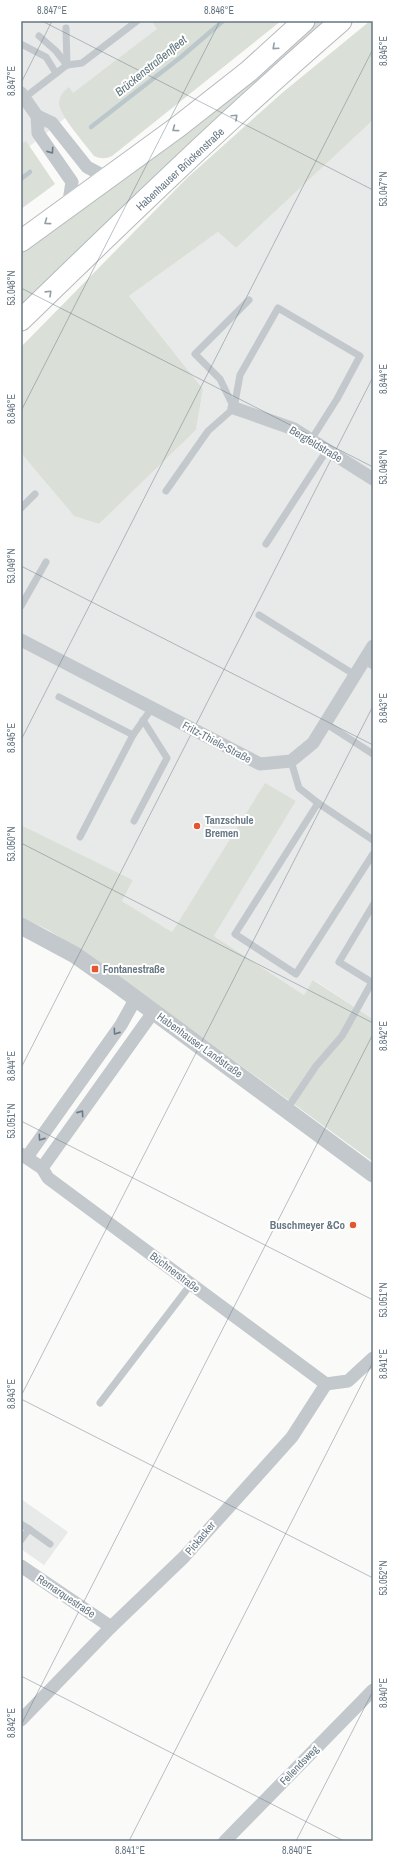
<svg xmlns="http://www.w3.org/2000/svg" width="394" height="1862" font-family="'Archivo Narrow',sans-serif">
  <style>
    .built { fill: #e8e9e9 }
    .green { fill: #dadfd7 }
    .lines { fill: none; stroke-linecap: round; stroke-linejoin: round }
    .stream { stroke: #bbc7cb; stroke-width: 4.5 }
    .primary-casing { stroke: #b5babe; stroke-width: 23 }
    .service { stroke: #c3c8cc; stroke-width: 7 }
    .minor { stroke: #c3c8cc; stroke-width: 13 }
    .tertiary { stroke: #c3c8cc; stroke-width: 17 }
    .primary { stroke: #fff; stroke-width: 21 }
    .oneway { stroke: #939fa8 }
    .oneway2 { stroke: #6a7a87 }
    .ticks { fill: none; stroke: #657683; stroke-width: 1; stroke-opacity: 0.45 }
    .poi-dot { fill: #e4572e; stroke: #fff; stroke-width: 1.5 }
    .labels { text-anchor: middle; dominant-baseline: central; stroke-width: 4; stroke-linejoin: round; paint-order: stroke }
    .street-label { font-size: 11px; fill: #657683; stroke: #fff }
    .poi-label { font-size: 11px; font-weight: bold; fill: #657683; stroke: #fff; text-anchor: start }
    .water-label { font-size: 12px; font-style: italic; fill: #60757c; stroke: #fff }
    .neatline { fill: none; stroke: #657683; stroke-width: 1.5 }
    .ticks-label { font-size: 10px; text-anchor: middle; fill: #657683 }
  </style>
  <rect width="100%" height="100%" fill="#fafaf8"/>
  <!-- built -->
  <g class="built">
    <path d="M 21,21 L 177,21 L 64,119 L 21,153 Z"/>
    <path d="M 373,120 L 373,1019 L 314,980 L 304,995 L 214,936 L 296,801 L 265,784 L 172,932 L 122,901 L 133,880 L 21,825 L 21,453 L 74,516 L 99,524 L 196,430 L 203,389 L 129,296 L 218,232 L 236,248 Z"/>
    <path d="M 21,1499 L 68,1532 L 44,1565 L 21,1549 Z"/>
  </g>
  <!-- green -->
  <g class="green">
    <path d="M 152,21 L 281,21 L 112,156 C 105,159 101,159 94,156 C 86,145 59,115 59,103 C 60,95 63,92 69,87 L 73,93 L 157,29 Z"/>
    <path d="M 317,21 L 324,21 L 21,312 L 21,252 C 123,179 224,104 317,21 Z"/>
    <path d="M 370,21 L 373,21 L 373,120 L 236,248 L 218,232 L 129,296 L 203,389 L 196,430 L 99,524 L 74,516 L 21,453 L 21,347 L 187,178 L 282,93 Z"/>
    <path d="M 26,141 L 55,184 L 21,209 L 21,144 Z"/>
    <path d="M 265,783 L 296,801 L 214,936 L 304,995 L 313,980 L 373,1019 L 373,1162 L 98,961 L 48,930 L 21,917 L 21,825 L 133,880 L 122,901 L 172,932 Z"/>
  </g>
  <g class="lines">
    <!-- stream -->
    <g class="stream">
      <path d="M 91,127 L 181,57 L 223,21"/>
      <path d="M 21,179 L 30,172"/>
    </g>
    <defs>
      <g id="primary">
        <path d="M 21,241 L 179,126 L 249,71 L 304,21"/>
        <path d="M 21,320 C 126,218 231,116 341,21"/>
      </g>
    </defs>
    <!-- primary casing -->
    <use href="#primary" class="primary-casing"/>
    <!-- service -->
    <g class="service">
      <path d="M 66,28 L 67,65"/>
      <path d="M 39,36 L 56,51 L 67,65"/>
      <path d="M 21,44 L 46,57 L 56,73"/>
      <path d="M 24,98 L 67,65 L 82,63 L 137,21"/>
      <path d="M 234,408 L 220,379 L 195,354 L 249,300"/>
      <path d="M 166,491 L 208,431 L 234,408 L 240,375 L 278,308 L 360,356 L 337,399 L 311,440"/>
      <path d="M 21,508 L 35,494"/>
      <path d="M 266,544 L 327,450"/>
      <path d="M 21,606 L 46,562"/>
      <path d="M 259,615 L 355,675"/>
      <path d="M 364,661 L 373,666"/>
      <path d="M 59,697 L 133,735"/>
      <path d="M 325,723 L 373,754"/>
      <path d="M 291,761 L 299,788 L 318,803 L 373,840"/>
      <path d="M 318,803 L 235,934 L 296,974 L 373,854"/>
      <path d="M 134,821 L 167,758 L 143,720"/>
      <path d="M 80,837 L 133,735 L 152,708"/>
      <path d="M 373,905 L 339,962 L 373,983"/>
      <path d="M 287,1109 L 316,1066 L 342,1036 L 372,982"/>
      <path d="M 100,1403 L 191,1284"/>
      <path d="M 21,1524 L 29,1529"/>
      <path d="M 21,1540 L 29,1529 L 50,1544"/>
    </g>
    <!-- minor -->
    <g class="minor">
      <path d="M 21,93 L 37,116 L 38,133 L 72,182 L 68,207"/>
      <path d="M 37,116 L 52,123 L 87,167 L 108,178"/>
      <path d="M 234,408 L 294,429 L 373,479"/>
      <path d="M 21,640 L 260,764 L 291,761 L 313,743 L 373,646"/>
      <path d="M 21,1154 L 42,1168 L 48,1178 L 326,1384"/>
      <path d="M 27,1157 L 121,1025 L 136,998"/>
      <path d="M 42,1168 L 154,1011"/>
      <path d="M 21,1566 L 111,1627"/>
      <path d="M 21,1720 L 111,1627 L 184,1557 L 292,1437 L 326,1384 L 348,1381 L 373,1358"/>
      <path d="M 225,1841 L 373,1690"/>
    </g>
    <!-- tertiary -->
    <path class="tertiary" d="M 21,926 L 75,955 L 112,981 L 373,1174"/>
    <!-- primary -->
    <use href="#primary" class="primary"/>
  </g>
  <!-- one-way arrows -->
  <defs><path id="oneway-chevron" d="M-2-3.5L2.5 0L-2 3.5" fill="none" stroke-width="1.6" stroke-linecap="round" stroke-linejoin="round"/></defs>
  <g class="oneway">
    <use href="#oneway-chevron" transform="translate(275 47) rotate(138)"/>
    <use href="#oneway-chevron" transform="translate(235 117) rotate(-43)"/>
    <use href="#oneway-chevron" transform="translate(175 129) rotate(143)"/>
    <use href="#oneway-chevron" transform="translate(47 222) rotate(144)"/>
    <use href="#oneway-chevron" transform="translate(49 293) rotate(-44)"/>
  </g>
  <g class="oneway2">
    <use href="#oneway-chevron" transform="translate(51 151) rotate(55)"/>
    <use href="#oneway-chevron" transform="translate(116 1032) rotate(125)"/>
    <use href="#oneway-chevron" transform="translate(81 1113) rotate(-55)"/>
    <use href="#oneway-chevron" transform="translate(41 1138) rotate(125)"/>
  </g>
  <!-- ticks -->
  <path class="ticks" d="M 42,21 L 373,190M 21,83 L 52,21M 21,288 L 373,467M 21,411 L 220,21M 21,566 L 373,745M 21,740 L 373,49M 21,843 L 373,1023M 21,1068 L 373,377M 21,1121 L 373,1300M 21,1396 L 373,706M 21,1399 L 373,1578M 21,1676 L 344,1841M 21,1725 L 373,1034M 129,1841 L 373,1362M 296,1841 L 373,1691"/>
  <!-- markers -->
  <g class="poi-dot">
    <circle cx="197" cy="826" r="4"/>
    <rect x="91" y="965" width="8" height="8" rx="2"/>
    <circle cx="353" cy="1225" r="4"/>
  </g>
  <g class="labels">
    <!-- street labels -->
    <g class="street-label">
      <text transform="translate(180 169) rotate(-43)">Habenhauser Brückenstraße</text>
      <text transform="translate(316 444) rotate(31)">Bergfeldstraße</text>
      <text transform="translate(217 742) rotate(28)">Fritz-Thiele-Straße</text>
      <text transform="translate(200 1045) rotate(36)">Habenhauser Landstraße</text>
      <text transform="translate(175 1272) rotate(37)">Büchnerstraße</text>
      <text transform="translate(200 1538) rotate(-50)">Pickacker</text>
      <text transform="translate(66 1596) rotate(34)">Remarquestraße</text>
      <text transform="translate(299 1765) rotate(-46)">Fellendsweg</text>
    </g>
    <!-- poi labels -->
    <g class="poi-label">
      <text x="205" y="820">Tanzschule<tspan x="205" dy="13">Bremen</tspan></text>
      <text x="103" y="969">Fontanestraße</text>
      <text x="345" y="1225" text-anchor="end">Buschmeyer &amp;Co</text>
    </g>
    <!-- water labels -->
    <g class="water-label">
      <text transform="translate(151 66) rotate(-39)">Brückenstraßenfleet</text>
    </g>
  </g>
  <!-- border -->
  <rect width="394" height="1862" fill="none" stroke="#ffffff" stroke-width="44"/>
  <rect x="22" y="22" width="350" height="1818" class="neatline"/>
  <g class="ticks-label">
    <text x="52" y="14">8.847°E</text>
    <text x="219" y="14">8.846°E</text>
    <text transform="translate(383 51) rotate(-90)" y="4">8.845°E</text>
    <text transform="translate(11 81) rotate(-90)" y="4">8.847°E</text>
    <text transform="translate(383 189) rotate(-90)" y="4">53.047°N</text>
    <text transform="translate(11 288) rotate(-90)" y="4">53.048°N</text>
    <text transform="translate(383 379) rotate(-90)" y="4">8.844°E</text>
    <text transform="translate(11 409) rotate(-90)" y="4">8.846°E</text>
    <text transform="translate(383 467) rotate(-90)" y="4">53.048°N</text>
    <text transform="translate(11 566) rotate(-90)" y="4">53.049°N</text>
    <text transform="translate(383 708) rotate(-90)" y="4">8.843°E</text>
    <text transform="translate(11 738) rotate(-90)" y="4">8.845°E</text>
    <text transform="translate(11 844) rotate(-90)" y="4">53.050°N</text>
    <text transform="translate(383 1036) rotate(-90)" y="4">8.842°E</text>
    <text transform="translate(11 1066) rotate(-90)" y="4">8.844°E</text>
    <text transform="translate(11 1121) rotate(-90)" y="4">53.051°N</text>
    <text transform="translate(383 1300) rotate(-90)" y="4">53.051°N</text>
    <text transform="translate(383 1364) rotate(-90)" y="4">8.841°E</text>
    <text transform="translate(11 1394) rotate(-90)" y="4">8.843°E</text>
    <text transform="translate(383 1578) rotate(-90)" y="4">53.052°N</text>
    <text transform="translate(383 1693) rotate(-90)" y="4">8.840°E</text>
    <text transform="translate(11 1723) rotate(-90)" y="4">8.842°E</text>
    <text x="130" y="1854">8.841°E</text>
    <text x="297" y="1854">8.840°E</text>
  </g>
</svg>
